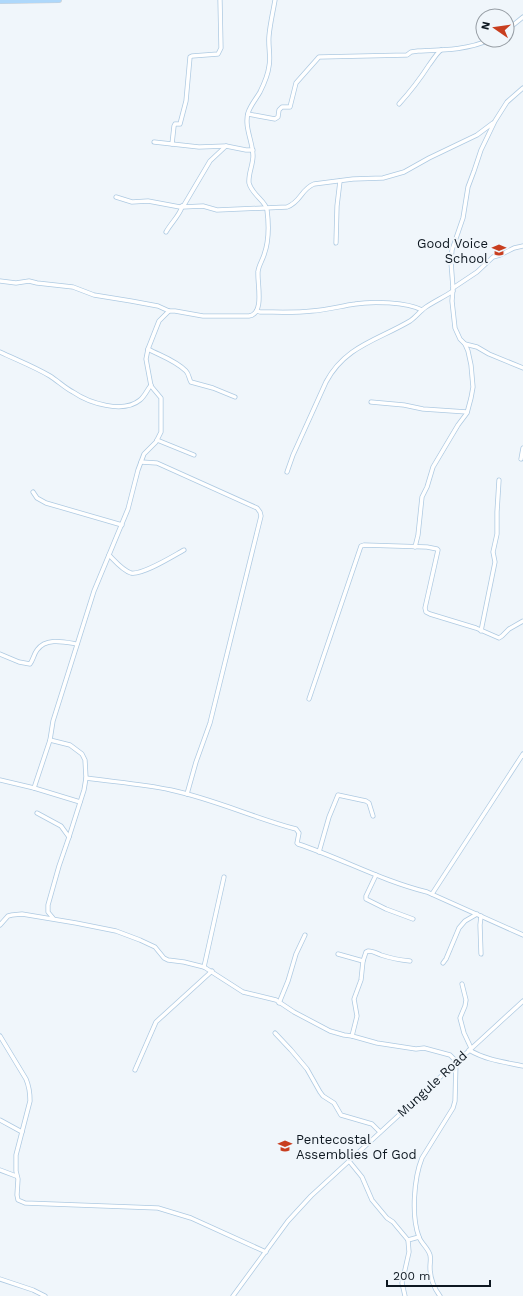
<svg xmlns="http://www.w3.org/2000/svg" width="523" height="1296" font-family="'Work Sans',sans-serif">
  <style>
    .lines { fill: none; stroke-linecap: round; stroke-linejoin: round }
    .minor-casing { stroke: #aecae2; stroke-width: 5 }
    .highway-casing { stroke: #cfd1d3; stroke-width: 6 }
    .minor { stroke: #fff; stroke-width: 3.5 }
    .highway { stroke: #aed8fb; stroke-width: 5 }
    .labels { text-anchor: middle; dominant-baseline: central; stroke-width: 4; stroke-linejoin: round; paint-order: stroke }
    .poi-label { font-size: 13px; fill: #0e1821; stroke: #f0f6fb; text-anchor: end }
    .street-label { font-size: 13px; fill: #0e1821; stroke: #f0f6fb }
  </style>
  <rect width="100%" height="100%" fill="#f0f6fb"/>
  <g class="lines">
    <defs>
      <g id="minor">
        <path d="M 507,30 L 523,17"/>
        <path d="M 523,88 L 507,102 L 495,121 L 481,150 L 474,171 L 468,187 L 463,218 L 452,250 L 451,262 L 453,288 L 452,301 L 455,328 L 460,339 L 465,344 L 477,347 L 489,354 L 523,368"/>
        <path d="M 399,104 C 410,92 420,79 429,65 C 433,60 436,54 441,50"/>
        <path d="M 248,114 L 275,119 L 278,117 L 279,110 L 282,107 L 290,107 L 296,83 L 319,57 L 407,55 L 411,52 L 418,51 C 441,50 468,50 489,40"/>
        <path d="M 154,142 L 199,147 L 226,146"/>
        <path d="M 172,144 L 174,126 L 175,124 L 180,124 L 186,101 L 190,57 L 192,56 L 218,54 L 221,48 L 220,0"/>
        <path d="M 116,197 L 132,202 L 148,201 L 180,207 L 184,205 L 210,161 L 226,146 L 246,150 L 253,150"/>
        <path d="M 182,206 L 182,207 L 203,206 L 217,210 L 287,207 C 301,202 301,189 314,184 L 353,179 L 383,178 L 404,172 L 429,158 L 477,135 L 493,123"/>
        <path d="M 166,232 C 171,223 179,216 182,207"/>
        <path d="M 336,243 L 337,206 L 340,181"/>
        <path d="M 0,281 L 16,283 L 29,281 L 37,283 L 73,287 L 94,295 L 131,301 L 158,306 L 169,311 L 175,311 L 203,316 L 249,316 C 265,314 257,283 258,272 C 258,267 262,261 264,255 C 269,241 269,225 267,210 C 266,201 252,195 249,183 C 248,174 253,165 253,156 C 253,142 244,127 248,113 C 250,106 256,99 260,92 C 264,84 268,75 269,66 C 271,57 268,46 269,36 C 270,24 273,12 275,0"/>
        <path d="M 453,288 L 477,272 L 493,257 L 500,255 L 514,248 L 523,246"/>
        <path d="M 257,311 L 260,312 C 277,312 295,313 312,311 C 327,310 341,306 355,304 C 372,301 407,302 422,310"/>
        <path d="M 148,349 C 161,356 175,360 186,371 C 189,374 189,379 191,382 L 213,388 L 235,397"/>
        <path d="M 0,352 C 17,360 35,367 50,376 C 58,381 65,388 73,392 C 89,403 123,414 140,400 C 145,396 147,390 151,385"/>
        <path d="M 371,402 L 404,405 L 423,409 L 467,412"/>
        <path d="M 157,440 L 194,455"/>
        <path d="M 521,459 L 523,448"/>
        <path d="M 141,462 L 157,463 L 257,508 L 260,512 L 261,516 L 210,723 L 196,762 L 187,794"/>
        <path d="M 287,472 L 293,455 L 326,382 C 345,346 378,340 410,321 C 416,317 420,311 426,307 C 435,301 444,297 453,291"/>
        <path d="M 33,492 L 37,498 L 46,503 L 122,525"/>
        <path d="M 415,547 L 418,535 L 422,497 L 427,487 L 433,467 L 458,425 L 467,413 L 471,398 L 473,387 L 471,365 L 468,351 L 465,344"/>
        <path d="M 109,555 C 115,561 122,570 131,573 C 143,575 173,556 184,550"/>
        <path d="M 481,631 L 495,562 L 493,552 L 497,534 L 497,512 L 499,480"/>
        <path d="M 0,654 L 19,662 L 30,664 C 33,660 34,654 37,650 C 46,637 65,642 77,644"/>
        <path d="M 309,699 L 361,546 L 364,545 L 427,547 L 437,549 L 438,550 L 425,608 L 426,612 L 430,614 L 476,628 L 499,638 L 502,636 L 509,629 L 523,621"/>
        <path d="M 50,740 L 70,745 L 82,754 L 85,760 L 86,778 L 84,790 L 69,837 L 59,866 L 48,905 L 48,912 L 53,918"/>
        <path d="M 86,778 C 114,782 143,784 171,790 C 214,799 254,818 296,829 L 299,833 L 297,843 L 298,844 C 341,858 382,881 427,892 L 523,935"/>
        <path d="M 0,780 L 34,788 L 80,802"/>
        <path d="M 34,788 L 50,740 L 53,721 L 94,591 L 128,509 L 138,470 L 144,454 L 156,442 L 161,432 L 161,398 L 151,386 L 146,359 L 148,349 L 159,321 L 169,311"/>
        <path d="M 37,813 L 61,826 L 69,837"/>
        <path d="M 319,852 L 329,817 L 338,795 L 366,801 L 369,803 L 373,816"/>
        <path d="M 376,875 L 366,896 L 366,899 L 386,909 L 413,919"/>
        <path d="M 432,894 L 523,754"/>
        <path d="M 0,925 L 8,916 L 12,915 L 22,914 L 76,923 L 116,931 L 140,940 L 155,947 L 164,958 L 168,960 L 184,962 L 204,967 L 243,992 L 276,1000 L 294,1012 L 330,1031 L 344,1035 L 352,1036 L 377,1043 L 416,1049 L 424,1048 L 450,1055 L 456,1061 L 455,1101 L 453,1108 L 422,1158 C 414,1178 411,1216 419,1237 C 421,1243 428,1248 430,1255 C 431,1259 430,1263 430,1267 C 430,1278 434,1288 440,1296"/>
        <path d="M 338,954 L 363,961"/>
        <path d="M 481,954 L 480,925 L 481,916"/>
        <path d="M 443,963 L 446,959 L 459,928 L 465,921 L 477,914"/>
        <path d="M 204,967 L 224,877"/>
        <path d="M 462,984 L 466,1000 L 465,1006 L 460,1018 L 464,1033 L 471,1048"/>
        <path d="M 279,1003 L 288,981 L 296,954 L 305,935"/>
        <path d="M 275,1033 L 291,1050 L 307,1069 L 320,1092 L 323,1096 L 334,1103 L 341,1115 L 372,1124 L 380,1132"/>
        <path d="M 0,1036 L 26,1079 C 29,1086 30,1093 30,1101 L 16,1155 L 16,1171 L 18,1179 L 17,1195 L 18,1200 L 25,1203 L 158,1208 L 191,1218 L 266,1252"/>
        <path d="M 352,1036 L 357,1016 L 354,999 L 361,980 L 363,961 L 366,952 L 368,951 C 373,951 376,953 381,955 C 390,958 400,960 410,961"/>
        <path d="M 469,1050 C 486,1060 504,1062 523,1066"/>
        <path d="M 135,1070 L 156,1022 L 212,971"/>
        <path d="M 0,1120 L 22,1132"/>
        <path d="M 349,1161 L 362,1177 L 372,1200 L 387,1218 L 393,1222 L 408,1240 L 409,1252 L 402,1283 L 405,1296"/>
        <path d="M 0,1170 L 16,1176"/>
        <path d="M 408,1240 L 419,1237"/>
        <path d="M 0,1279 L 33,1290 L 45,1296"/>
        <path d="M 233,1296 L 288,1221 L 311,1196 L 523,1001"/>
      </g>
      <path id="highway" d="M 0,1 L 59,0"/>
    </defs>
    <!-- minor casing -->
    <use href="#minor" class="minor-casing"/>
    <!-- highway casing -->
    <use href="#highway" class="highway-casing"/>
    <!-- minor -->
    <use href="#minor" class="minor"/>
    <!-- highway -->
    <use href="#highway" class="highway"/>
  </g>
  <!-- icons -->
  <defs>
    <symbol id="school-bare" viewBox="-9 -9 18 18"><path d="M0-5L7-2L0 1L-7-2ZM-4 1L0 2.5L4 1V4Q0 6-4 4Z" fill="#c83e1f" stroke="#f0f6fb" stroke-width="2.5" paint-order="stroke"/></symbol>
  </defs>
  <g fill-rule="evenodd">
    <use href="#school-bare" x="489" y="240" width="20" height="20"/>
    <use href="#school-bare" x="275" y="1136" width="20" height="20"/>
  </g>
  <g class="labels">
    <!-- poi labels -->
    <g class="poi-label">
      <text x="488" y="243">Good Voice<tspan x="488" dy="15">School</tspan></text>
      <text x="296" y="1139" text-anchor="start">Pentecostal<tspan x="296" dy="15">Assemblies Of God</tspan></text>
    </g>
    <!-- street labels -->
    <g class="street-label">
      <text transform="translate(432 1084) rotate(-43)">Mungule Road</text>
    </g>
  </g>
  <!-- north arrow -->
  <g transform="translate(495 28) rotate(283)"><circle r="19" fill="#f0f6fb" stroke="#969da4"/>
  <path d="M0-3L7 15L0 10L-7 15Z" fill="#c83e1f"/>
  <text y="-6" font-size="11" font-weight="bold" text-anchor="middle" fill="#0e1821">N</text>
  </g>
  <!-- scale -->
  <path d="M387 1280v6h103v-6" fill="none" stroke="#0e1821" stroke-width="2"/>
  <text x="393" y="1280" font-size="12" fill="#0e1821" stroke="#f0f6fb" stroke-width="3" paint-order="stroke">200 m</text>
</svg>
